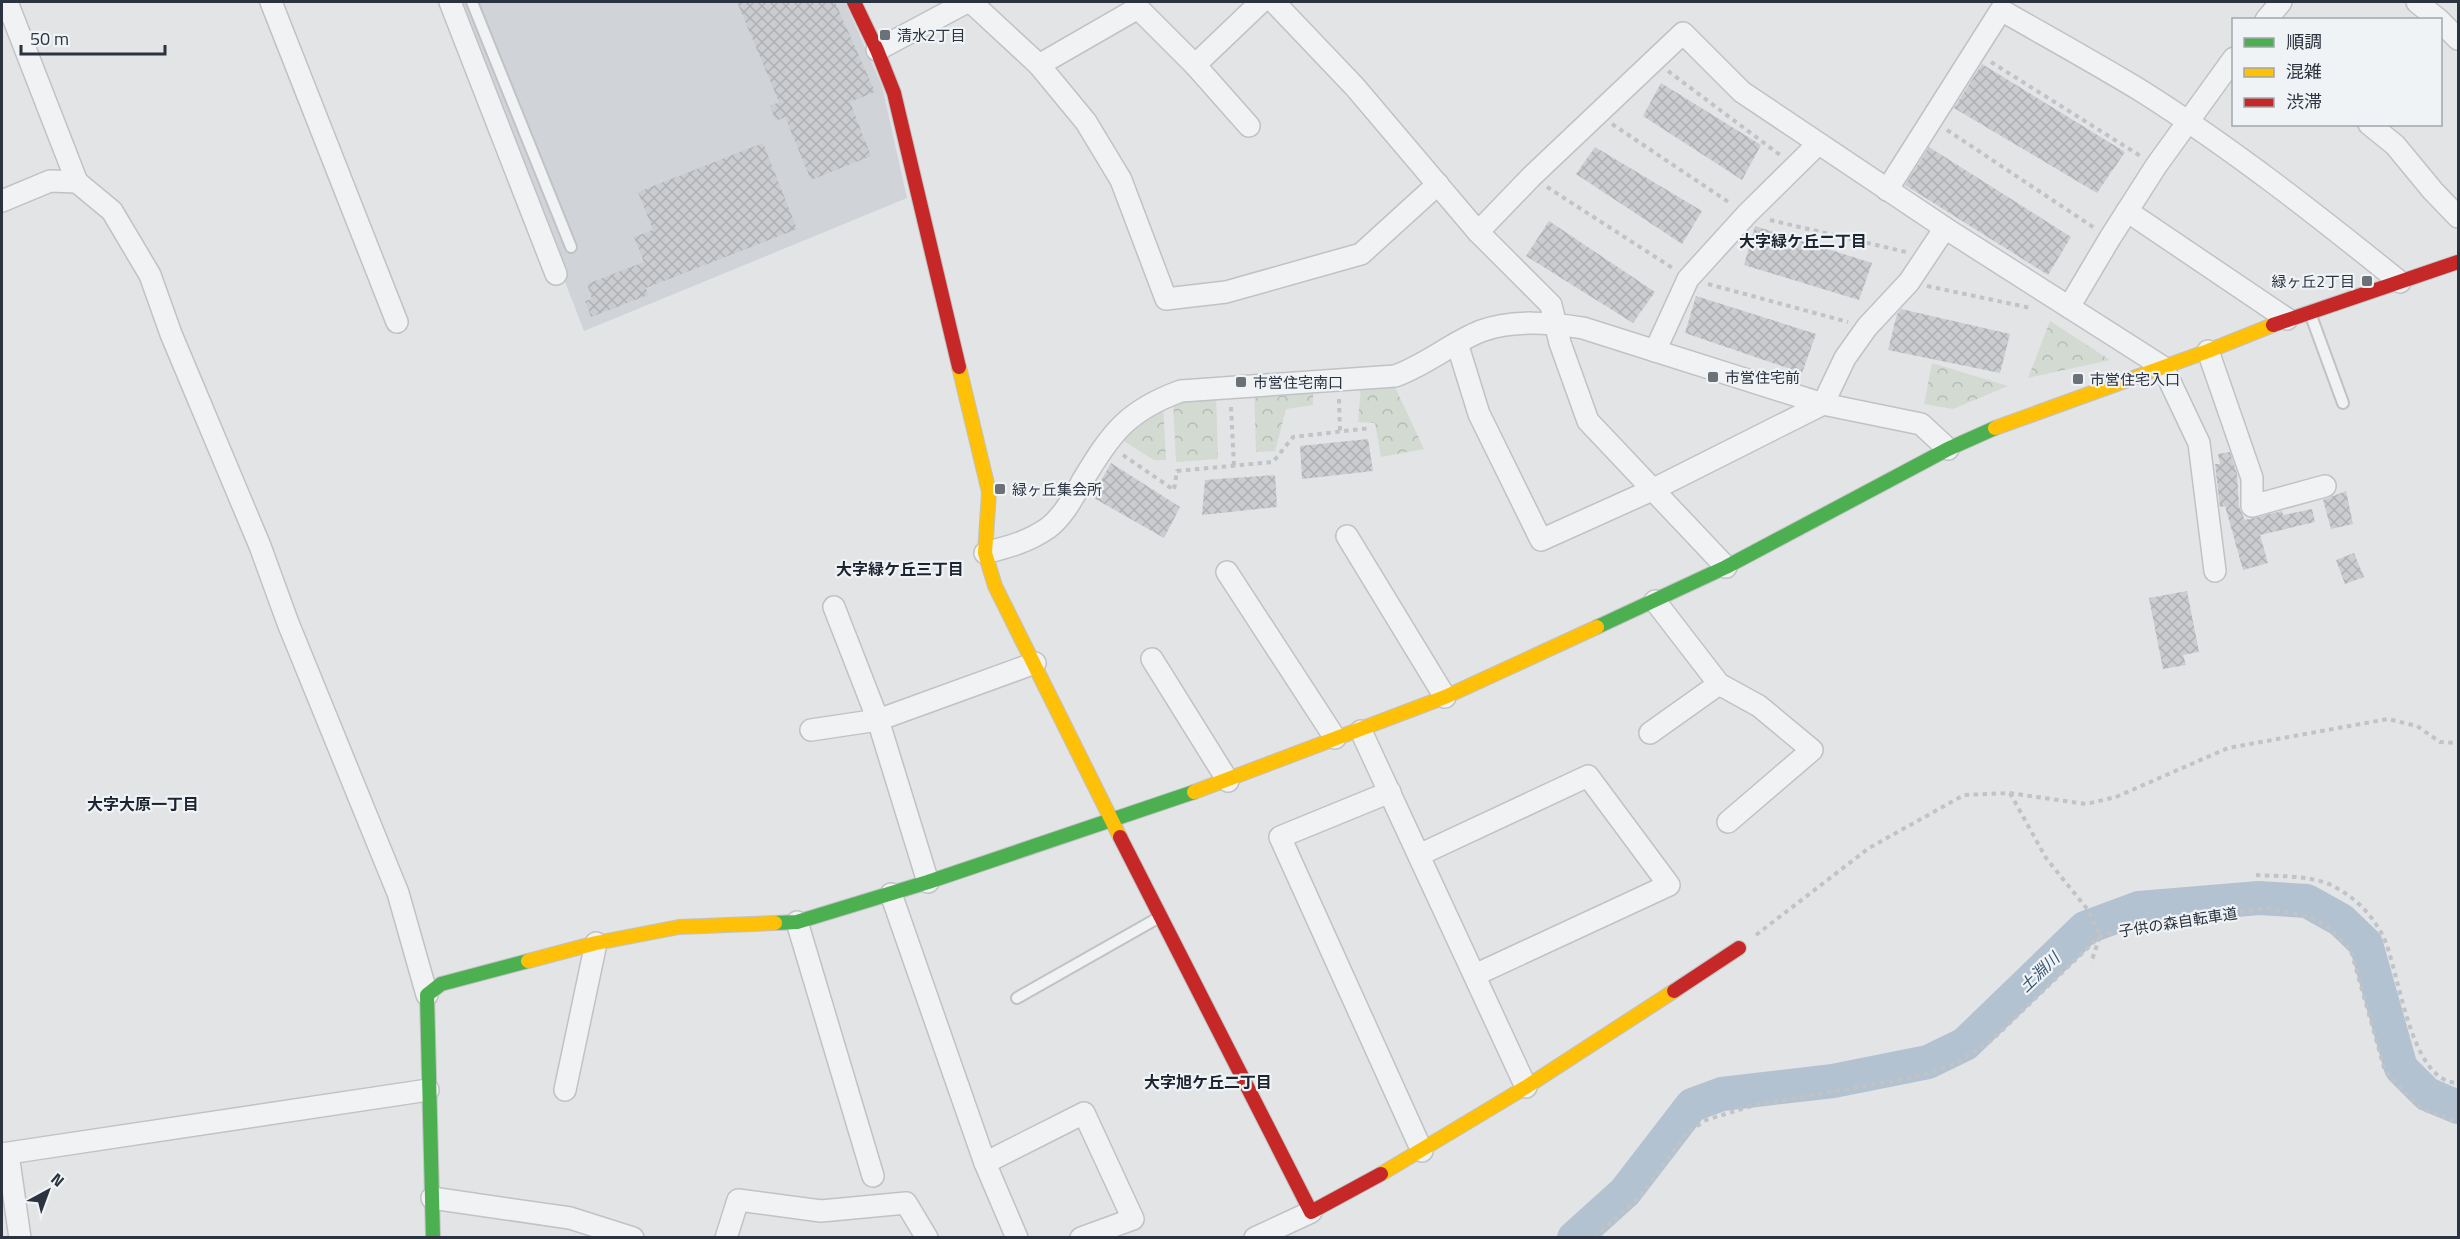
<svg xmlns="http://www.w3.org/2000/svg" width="2460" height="1239" font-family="'Titillium Web','Noto Sans JP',sans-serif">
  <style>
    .built { fill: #d0d4d9 }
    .forest { fill: url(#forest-crowns) }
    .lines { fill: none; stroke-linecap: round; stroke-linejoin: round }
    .river { stroke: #b2c2d0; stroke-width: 34 }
    .building { fill: url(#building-cross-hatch) }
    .lane-casing { stroke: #c0c2c4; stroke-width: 14 }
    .street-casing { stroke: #c0c2c4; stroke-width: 24 }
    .fast-casing { stroke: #c0c2c4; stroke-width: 16 }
    .slow-casing { stroke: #c0c2c4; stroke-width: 16 }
    .jam-casing { stroke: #c0c2c4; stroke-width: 16 }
    .path { stroke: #c1c3c7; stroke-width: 4; stroke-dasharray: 4.5 4.5; stroke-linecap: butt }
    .lane { stroke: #f1f2f4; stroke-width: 10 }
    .street { stroke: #f1f2f4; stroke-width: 21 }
    .fast { stroke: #4caf50; stroke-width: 14 }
    .slow { stroke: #ffc107; stroke-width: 14 }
    .jam { stroke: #c62828; stroke-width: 14 }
    .poi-dot { fill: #6a7179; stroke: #f0f3f6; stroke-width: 2 }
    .labels { text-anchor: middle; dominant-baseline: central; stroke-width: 4.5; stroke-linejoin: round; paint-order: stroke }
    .poi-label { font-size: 15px; fill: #2a333f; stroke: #f0f3f6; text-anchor: start }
    .street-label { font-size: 15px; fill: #2a333f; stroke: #f0f3f6 }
    .neighbourhood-label { font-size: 16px; font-weight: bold; fill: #1c2430; stroke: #f0f3f6 }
    .water-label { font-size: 16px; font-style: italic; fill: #365470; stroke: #f0f3f6 }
  </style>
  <defs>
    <pattern id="forest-crowns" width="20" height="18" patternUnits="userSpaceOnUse" patternTransform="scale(1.5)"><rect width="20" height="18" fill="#d3dad2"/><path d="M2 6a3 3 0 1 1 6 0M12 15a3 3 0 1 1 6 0" fill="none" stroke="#b5bcb5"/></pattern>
    <pattern id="building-cross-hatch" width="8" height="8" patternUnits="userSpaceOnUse" patternTransform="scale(1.5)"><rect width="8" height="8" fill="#cacccf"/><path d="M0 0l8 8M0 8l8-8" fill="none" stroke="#aeb0b3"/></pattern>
  </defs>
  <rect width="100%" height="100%" fill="#e2e4e6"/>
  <!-- built -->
  <path class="built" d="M 457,2 L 845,2 L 882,86 L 907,198 L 584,331 Z"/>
  <!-- forest -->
  <g class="forest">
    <path d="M 2050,321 L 2110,360 L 2028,378 Z"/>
    <path d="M 1932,363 L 2008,386 L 1953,409 L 1924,404 Z"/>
    <path d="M 1313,385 L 1313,405 L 1286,409 L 1275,451 L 1256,452 L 1254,390 Z"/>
    <path d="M 1394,385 L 1424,449 L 1381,457 L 1375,423 L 1358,422 L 1361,386 Z"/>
    <path d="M 1216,393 L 1218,459 L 1176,462 L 1173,401 Z"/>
    <path d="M 1163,404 L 1166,460 L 1154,460 L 1119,438 Z"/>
  </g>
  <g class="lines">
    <!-- river -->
    <path class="river" d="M 1574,1238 L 1625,1192 L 1692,1105 L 1722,1094 L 1833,1081 L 1928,1062 L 1965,1044 L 2085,928 L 2139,908 L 2259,898 L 2307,901 L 2341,920 L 2366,944 L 2401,1068 L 2427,1094 L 2458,1107"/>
  </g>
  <!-- building -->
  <g class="building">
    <path d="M 737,2 L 835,2 L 875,92 L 850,102 L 871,156 L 811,180 L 785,117 L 776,121 L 770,106 L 779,102 Z"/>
    <path d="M 1982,64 L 2125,152 L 2097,193 L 1954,108 Z"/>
    <path d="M 1661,83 L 1761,145 L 1742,180 L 1643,116 Z"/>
    <path d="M 763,143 L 797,229 L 646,288 L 648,295 L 591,317 L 585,301 L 592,299 L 587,284 L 644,262 L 634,237 L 653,230 L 638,192 Z"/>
    <path d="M 1595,147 L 1702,211 L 1682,244 L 1576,174 Z"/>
    <path d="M 1929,147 L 2071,237 L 2048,275 L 1905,185 Z"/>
    <path d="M 1549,221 L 1655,292 L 1633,323 L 1526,256 Z"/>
    <path d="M 1755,226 L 1872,263 L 1859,300 L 1744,265 Z"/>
    <path d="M 1696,296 L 1816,334 L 1802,373 L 1685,333 Z"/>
    <path d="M 1901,309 L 2010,334 L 2000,373 L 1888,350 L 1897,314 Z"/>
    <path d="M 1368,439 L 1373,471 L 1302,479 L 1300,446 Z"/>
    <path d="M 2230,452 L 2237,474 L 2239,507 L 2245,520 L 2282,511 L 2283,515 L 2312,509 L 2315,522 L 2260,535 L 2268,563 L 2243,570 L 2225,506 L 2220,507 L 2215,464 L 2220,464 L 2218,454 Z"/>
    <path d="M 1111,463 L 1180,507 L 1164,538 L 1092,497 Z"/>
    <path d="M 1275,475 L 1277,507 L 1202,515 L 1205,480 Z"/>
    <path d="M 2346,491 L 2353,524 L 2331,529 L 2323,500 Z"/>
    <path d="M 2354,553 L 2364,577 L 2345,584 L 2336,560 Z"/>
    <path d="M 2187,591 L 2199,652 L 2183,655 L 2186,665 L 2163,669 L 2149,598 Z"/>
  </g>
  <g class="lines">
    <defs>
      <g id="lane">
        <path d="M 472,2 L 571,247"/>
        <path d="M 2310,313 L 2343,403"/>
        <path d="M 1017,998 L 1158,918"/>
      </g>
      <g id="street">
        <path d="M 7,2 L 77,182 L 112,211 L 150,275 L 171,334 L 260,546 L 288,623 L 398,893 L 427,995"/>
        <path d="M 271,2 L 397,322"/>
        <path d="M 450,2 L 556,274"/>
        <path d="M 971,2 L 1039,65 L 1138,8 L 1195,65 L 1261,2"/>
        <path d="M 1274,2 L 1355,87 L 1478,232 L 1551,305 L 1560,343 L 1588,421 L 1726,567"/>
        <path d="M 2417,2 L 2439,20"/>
        <path d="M 2266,20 L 2281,2"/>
        <path d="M 2440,21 L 2458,39"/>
        <path d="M 877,50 L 967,2"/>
        <path d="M 1039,65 L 1086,122 L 1121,180 L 1166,299 L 1226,292 L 1361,254 L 1438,184"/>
        <path d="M 1195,65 L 1249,126"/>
        <path d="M 2369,124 L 2395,145 L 2433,191 L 2458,217"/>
        <path d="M 1887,190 L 2001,10 C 2048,37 2097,64 2143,92 C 2233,149 2317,215 2400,282"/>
        <path d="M 2,201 L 50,181 L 77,182"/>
        <path d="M 2127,211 L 2287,319"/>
        <path d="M 1478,232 L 1531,177 L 1683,33 L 1742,92 L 1945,228 L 2163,367 L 2199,443 L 2215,571"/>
        <path d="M 2069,307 L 2110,238 L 2156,166 L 2234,58"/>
        <path d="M 1457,343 L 1479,414 L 1541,540 L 1652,490 L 1823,404 L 1845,358 L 1867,327 L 1909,282 L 1945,228"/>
        <path d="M 1655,351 L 1688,279 L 1747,214 L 1818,144"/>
        <path d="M 2208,351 L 2252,478 L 2252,506 L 2325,486"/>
        <path d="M 1347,536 L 1445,697"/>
        <path d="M 985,553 C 1008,547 1028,542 1048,528 C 1063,517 1074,496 1083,480 C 1111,433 1128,410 1181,391 L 1395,376 C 1426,365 1451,343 1481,331 C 1513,319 1551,323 1583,328 L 1823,404 L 1921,424 L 1948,449"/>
        <path d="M 1227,572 L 1335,738"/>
        <path d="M 1655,601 L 1719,684 L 1759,706 L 1812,750 L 1728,822"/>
        <path d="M 834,607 L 878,720 L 928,882"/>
        <path d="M 1152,659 L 1228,781"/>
        <path d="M 811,730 L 878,720 L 1035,663"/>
        <path d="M 1361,731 L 1526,1087"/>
        <path d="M 1650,733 L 1719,684"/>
        <path d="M 1390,792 L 1280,837 L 1422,1151"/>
        <path d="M 1419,855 L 1588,776 L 1669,885 L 1475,975"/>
        <path d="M 891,894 L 985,1163 L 1017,1238"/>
        <path d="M 797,922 L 873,1176"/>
        <path d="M 565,1090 L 596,943"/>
        <path d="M 2,1154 L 428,1090"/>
        <path d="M 8,1154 L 20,1238"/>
        <path d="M 985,1163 L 1084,1113 L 1133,1219 L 1081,1238"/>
        <path d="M 432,1198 L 570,1218 L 633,1238"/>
        <path d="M 726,1238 L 738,1200 L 821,1211 L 906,1203 L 927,1238"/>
        <path d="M 1255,1238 L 1311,1212"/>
      </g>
      <g id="fast">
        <path d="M 1597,627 L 1726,567 L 1948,449 L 1995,428"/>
        <path d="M 775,923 L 797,922 L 928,882 L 1194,792"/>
        <path d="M 433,1238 L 427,995 L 441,984 L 528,961"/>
      </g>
      <g id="slow">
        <path d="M 959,367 L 989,492 L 985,553 L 995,586 L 1120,837"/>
        <path d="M 1995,428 L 2208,351 L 2273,325"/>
        <path d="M 1194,792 L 1445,697 L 1597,627"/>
        <path d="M 528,961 L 596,943 L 679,927 L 775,923"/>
        <path d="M 1381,1174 L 1526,1087 L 1674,991"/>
      </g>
      <g id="jam">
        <path d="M 854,2 L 877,50 L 894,93 L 959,367"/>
        <path d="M 2273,325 L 2458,262"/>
        <path d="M 1120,837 L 1311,1212 L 1381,1174"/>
        <path d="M 1674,991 L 1739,948"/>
      </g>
    </defs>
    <!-- lane casing -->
    <use href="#lane" class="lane-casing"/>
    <!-- street casing -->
    <use href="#street" class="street-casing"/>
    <!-- fast casing -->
    <use href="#fast" class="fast-casing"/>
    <!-- slow casing -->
    <use href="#slow" class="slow-casing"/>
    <!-- jam casing -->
    <use href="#jam" class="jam-casing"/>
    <!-- path -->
    <g class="path">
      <path d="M 1991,62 L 2142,157"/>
      <path d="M 1668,71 L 1780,155"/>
      <path d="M 1612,124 L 1730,203"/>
      <path d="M 1947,130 L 2096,229"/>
      <path d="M 1547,187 L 1674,269"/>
      <path d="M 1770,220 L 1906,252"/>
      <path d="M 1708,284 L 1848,322"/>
      <path d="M 1927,286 L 2031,308"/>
      <path d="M 1339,399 L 1340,432"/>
      <path d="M 1231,407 L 1234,466"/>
      <path d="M 1123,455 L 1174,490 L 1177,471 L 1273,462 L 1293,437 L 1371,428"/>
      <path d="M 2010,793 L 2046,858 L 2088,910 L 2100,936 L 2091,963"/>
      <path d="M 2256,875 C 2283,877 2316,874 2340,890 C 2359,901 2373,917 2383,936 C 2400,971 2409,1082 2458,1083"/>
      <path d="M 1756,935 L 1869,848 L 1964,795 L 2009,793 L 2086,804 L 2116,797 L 2228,748 L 2388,719 L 2417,726 L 2440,742 L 2458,743"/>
      <path d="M 1594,1238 L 1641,1195 L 1688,1132 L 1706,1120 L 1755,1105 L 1916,1077 L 1955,1064 L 1992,1040 L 2100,936 L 2128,928 L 2266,908 L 2311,917 L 2331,929 L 2351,951 L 2385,1071 L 2420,1108 L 2458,1122"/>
    </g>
    <!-- lane -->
    <use href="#lane" class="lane"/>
    <!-- street -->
    <use href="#street" class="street"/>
    <!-- fast -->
    <use href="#fast" class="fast"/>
    <!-- slow -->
    <use href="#slow" class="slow"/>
    <!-- jam -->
    <use href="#jam" class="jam"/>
  </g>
  <!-- markers -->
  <g class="poi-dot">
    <rect x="879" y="29" width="12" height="12" rx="3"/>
    <rect x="2361" y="275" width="12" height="12" rx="3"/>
    <rect x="1707" y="371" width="12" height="12" rx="3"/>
    <rect x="2072" y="373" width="12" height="12" rx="3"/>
    <rect x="1235" y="376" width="12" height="12" rx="3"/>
    <rect x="994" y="483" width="12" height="12" rx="3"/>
  </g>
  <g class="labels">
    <!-- poi labels -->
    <g class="poi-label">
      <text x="897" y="35">清水2丁目</text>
      <text x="2355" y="281" text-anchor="end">緑ヶ丘2丁目</text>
      <text x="1725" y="377">市営住宅前</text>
      <text x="2090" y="379">市営住宅入口</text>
      <text x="1253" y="382">市営住宅南口</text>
      <text x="1012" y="489">緑ヶ丘集会所</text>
    </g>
    <!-- street labels -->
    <g class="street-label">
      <text transform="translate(2178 922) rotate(-9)">子供の森自転車道</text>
    </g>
    <!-- neighbourhood labels -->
    <g class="neighbourhood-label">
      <text x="1803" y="241">大字緑ケ丘二丁目</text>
      <text x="900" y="569">大字緑ケ丘三丁目</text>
      <text x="143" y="804">大字大原一丁目</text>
      <text x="1208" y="1082">大字旭ケ丘二丁目</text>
    </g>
    <!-- water labels -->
    <g class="water-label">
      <text transform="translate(2039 972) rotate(-44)">土淵川</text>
    </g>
  </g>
  <!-- border -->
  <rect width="2460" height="1239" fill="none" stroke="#2a333f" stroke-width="6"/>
  <!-- legend -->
  <rect x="2232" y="18" width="210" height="108" fill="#f0f3f6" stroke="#a1a6ad" stroke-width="1.5"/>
  <rect x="2244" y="38" width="30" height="9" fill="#4caf50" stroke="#a1a6ad" stroke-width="1.5"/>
  <text x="2286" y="48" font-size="18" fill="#2a333f">順調</text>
  <rect x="2244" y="68" width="30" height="9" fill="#ffc107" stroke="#a1a6ad" stroke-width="1.5"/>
  <text x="2286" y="78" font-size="18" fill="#2a333f">混雑</text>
  <rect x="2244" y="98" width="30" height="9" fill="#c62828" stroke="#a1a6ad" stroke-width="1.5"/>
  <text x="2286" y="108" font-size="18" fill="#2a333f">渋滞</text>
  <!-- north arrow -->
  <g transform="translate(48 1191) rotate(41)" stroke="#f0f3f6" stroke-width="4.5" paint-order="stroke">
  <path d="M0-4.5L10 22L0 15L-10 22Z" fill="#2a333f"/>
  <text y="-9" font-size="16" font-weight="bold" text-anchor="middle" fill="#2a333f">N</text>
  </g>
  <!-- scale -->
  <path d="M21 45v9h144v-9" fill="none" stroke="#2a333f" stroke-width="3"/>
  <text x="30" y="45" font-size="18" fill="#2a333f" stroke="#f0f3f6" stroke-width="4.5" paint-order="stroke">50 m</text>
</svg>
